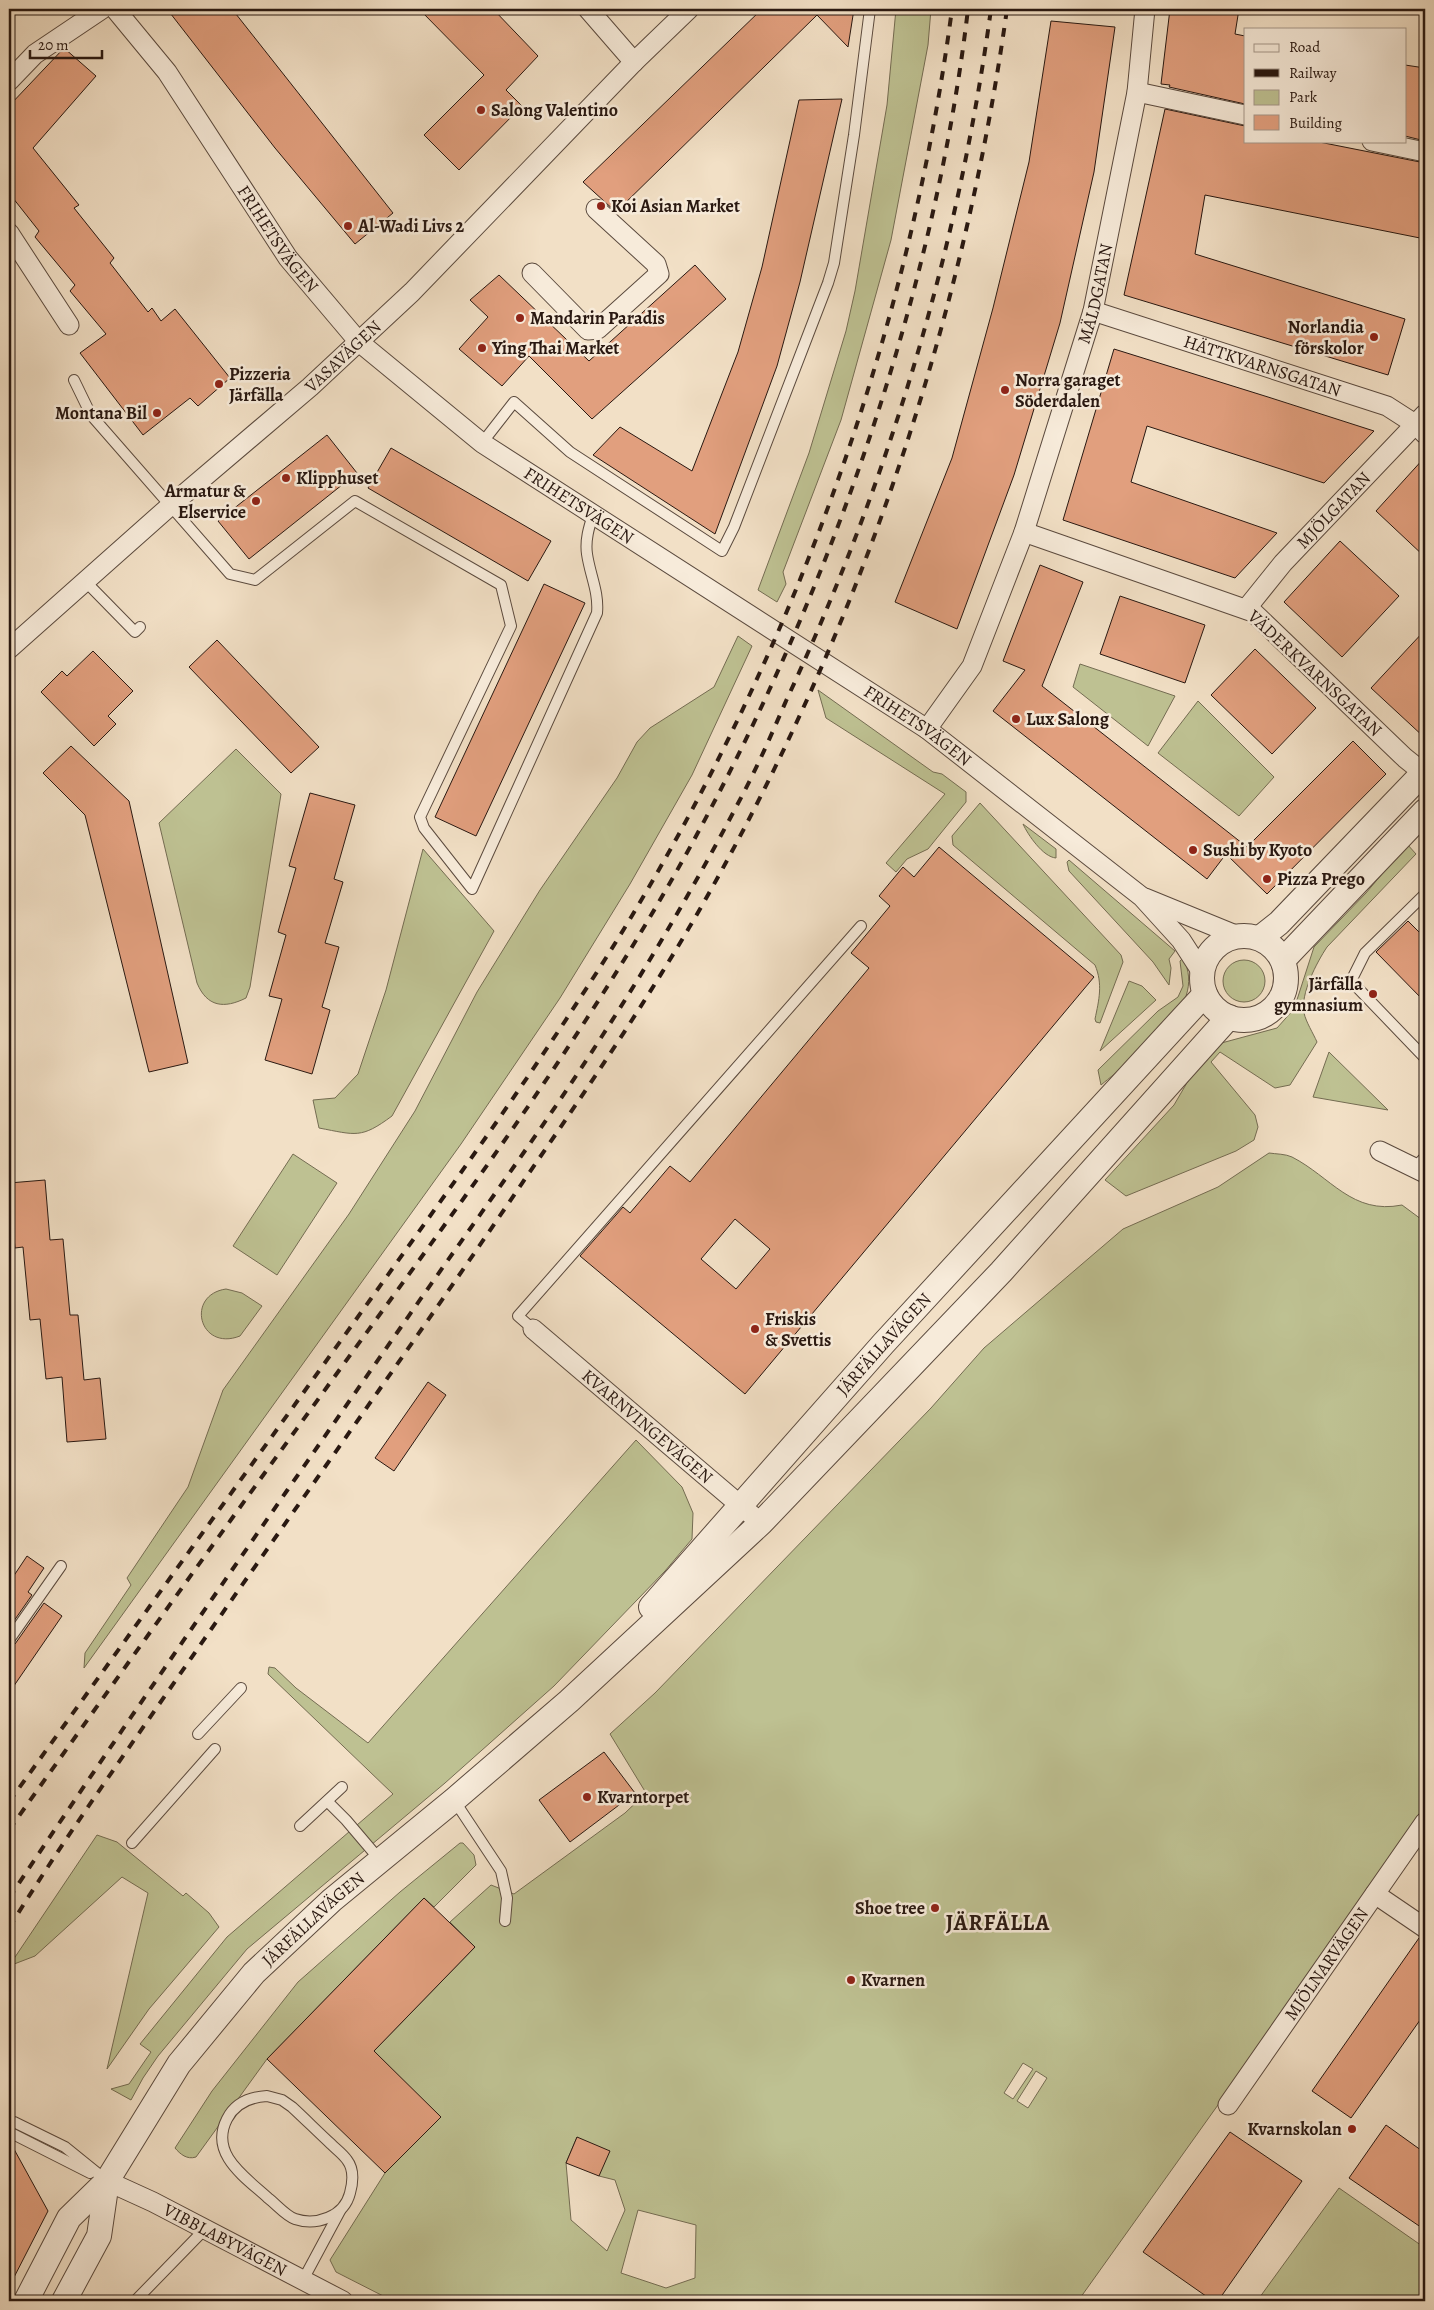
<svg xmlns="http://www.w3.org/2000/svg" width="1434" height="2310" font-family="Alegreya,serif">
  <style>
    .green { fill: #bec192; stroke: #746c52; fill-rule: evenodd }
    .building { fill: #e19f7e; stroke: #291811; fill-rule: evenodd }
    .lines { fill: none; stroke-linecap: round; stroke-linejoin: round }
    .service-casing { stroke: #5b4a3e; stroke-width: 12 }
    .minor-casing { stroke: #5b4a3e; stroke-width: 21 }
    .tertiary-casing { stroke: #5b4a3e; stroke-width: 26 }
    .service { stroke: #f7ebda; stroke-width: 10 }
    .minor { stroke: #f7ebda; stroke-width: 19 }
    .tertiary { stroke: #f7ebda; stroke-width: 24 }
    .rail { stroke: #291811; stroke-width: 4; stroke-dasharray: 9 9; stroke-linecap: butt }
    .poi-dot { fill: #8f2418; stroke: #f7ebda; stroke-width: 2 }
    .labels { text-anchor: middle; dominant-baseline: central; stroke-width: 5; stroke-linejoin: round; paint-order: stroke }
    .poi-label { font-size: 18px; font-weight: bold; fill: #291811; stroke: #f7ebda; text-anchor: start }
    .street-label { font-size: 18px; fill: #291811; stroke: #f7ebda }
    .district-label { font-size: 22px; font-weight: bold; letter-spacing: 1px; fill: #291811; stroke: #f7ebda }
  </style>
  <rect width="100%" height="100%" fill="#f2e0c6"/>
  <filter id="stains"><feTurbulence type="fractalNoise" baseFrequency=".004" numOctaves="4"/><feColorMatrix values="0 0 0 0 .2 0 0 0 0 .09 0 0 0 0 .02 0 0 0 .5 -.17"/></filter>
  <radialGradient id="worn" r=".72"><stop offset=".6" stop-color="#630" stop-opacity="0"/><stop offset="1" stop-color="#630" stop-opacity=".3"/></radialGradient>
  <!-- green -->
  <g class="green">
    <path d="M 896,9 L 931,9 L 928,45 L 891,240 L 841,420 L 783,572 L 786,584 L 777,602 L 758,590 L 809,453 L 846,331 L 855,291 L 887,105 Z"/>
    <path d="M 738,636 L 752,646 L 692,775 L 630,884 L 560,998 L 461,1144 L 84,1668 L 85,1653 L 131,1585 L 127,1578 L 188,1487 L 223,1390 L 349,1214 L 415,1111 L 477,992 L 540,890 L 617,778 L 637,742 L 650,728 L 714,687 Z"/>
    <path d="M 1080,664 L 1175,696 L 1148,746 L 1073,687 Z"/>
    <path d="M 818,690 L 933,772 L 942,774 L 966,792 L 966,802 L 928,849 L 907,859 L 896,872 L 886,863 L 945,794 L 826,718 Z"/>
    <path d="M 1198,701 L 1274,777 L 1239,816 L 1158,753 Z"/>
    <path d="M 236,749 L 281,794 L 250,987 L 246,998 C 224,1009 207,1007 197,983 L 159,823 Z"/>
    <path d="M 980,803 L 1121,955 L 1123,962 L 1100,1023 L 1096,1022 L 1095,1019 C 1099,1000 1103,984 1095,965 L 953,845 L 952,836 Z"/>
    <path d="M 1023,824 L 1056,849 L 1056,858 C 1043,857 1028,835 1023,824 Z"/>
    <path d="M 1407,844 L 1416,854 L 1327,947 C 1317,962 1300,994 1304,1013 C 1306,1022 1313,1033 1317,1042 L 1290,1085 L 1275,1088 L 1220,1052 L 1211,1062 L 1255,1115 L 1258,1127 L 1254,1140 L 1236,1151 L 1126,1196 L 1105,1180 L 1174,1105 L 1202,1057 L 1214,1045 L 1277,1028 L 1294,1009 L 1314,947 L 1366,893 Z"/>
    <path d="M 423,849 L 494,931 L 392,1116 C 361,1139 356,1135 319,1128 L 313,1100 L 335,1098 L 358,1074 L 386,990 Z"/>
    <path d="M 1069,860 L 1175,951 L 1169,959 L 1171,968 L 1169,985 L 1153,962 L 1069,871 L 1067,862 Z"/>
    <path d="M 1183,958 C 1210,1009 1134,1057 1101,1085 L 1098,1070 L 1158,1011 L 1178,997 L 1183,986 L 1180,961 Z"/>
    <circle cx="1244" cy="981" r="21"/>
    <path d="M 1129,981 L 1142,986 L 1156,1000 L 1100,1051 Z"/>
    <path d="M 1329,1052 L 1388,1110 L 1313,1097 Z"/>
    <path d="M 1269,1153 C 1276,1154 1286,1154 1292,1157 C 1331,1177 1352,1215 1402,1205 L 1425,1222 L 1425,1815 L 1078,2301 L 393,2301 L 336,2272 L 330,2260 L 385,2173 L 440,2117 L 374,2051 L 475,1947 L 450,1922 L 491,1885 L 514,1894 L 625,1813 L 646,1793 L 610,1734 L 655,1693 L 931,1408 L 984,1348 L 1123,1229 L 1218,1187 ZM 1023,2063 L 1033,2069 L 1013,2099 L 1004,2093 ZM 1036,2071 L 1047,2078 L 1028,2108 L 1017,2101 ZM 577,2137 L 599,2176 L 615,2180 L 625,2210 L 607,2251 L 571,2220 L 566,2163 ZM 638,2210 L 696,2225 L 695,2278 L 666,2288 L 621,2273 Z"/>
    <path d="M 293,1154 L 337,1183 L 277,1275 L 233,1246 Z"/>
    <path d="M 226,1289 L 242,1293 L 262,1306 L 240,1336 C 199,1352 185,1295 226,1289 Z"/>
    <path d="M 636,1440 L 682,1487 L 693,1513 L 692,1539 L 665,1571 L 554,1686 L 445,1783 L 247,1949 L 158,2056 L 143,2078 L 131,2100 L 111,2089 L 129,2084 L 151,2052 L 140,2044 L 227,1937 L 393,1794 L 268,1674 L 269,1667 L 275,1668 L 296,1688 L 368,1743 Z"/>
    <path d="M 97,1835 L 117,1842 L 183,1896 L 186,1893 L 209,1913 L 219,1927 L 149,2009 L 107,2069 L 148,1893 L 122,1877 L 35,1956 L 9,1966 Z"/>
    <path d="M 460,1843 L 463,1843 L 474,1855 L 476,1865 L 434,1907 L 424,1898 L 267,2059 L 196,2157 C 187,2160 180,2154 175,2148 L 212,2091 L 298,1982 L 400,1892 Z"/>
    <path d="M 1339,2188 L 1425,2248 L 1425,2301 L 1257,2301 Z"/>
  </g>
  <!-- building -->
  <g class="building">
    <path d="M 167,9 L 232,9 L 393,213 L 355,244 L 275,148 Z"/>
    <path d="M 419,9 L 493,9 L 538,56 L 506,90 L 522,106 L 459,170 L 424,135 L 484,75 Z"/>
    <path d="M 762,9 L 854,9 L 848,47 L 817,15 L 616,212 L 583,182 Z"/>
    <path d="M 1170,9 L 1239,9 L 1235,34 L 1245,36 L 1245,104 L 1169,87 L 1170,85 L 1161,84 Z"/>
    <path d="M 1051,21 L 1115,27 L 1094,172 L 1060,323 L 1014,475 L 957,629 L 895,602 L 952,458 L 993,308 L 1029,162 Z"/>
    <path d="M 64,48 L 96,76 L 33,148 L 79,205 L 74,208 L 114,258 L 110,263 L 148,312 L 152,308 L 161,321 L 175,309 L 230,378 L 198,406 L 190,398 L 143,435 L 80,353 L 106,334 L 70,291 L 75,285 L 35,237 L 39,231 L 9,193 L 9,106 Z"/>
    <path d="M 1405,65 L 1425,68 L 1425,141 L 1405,136 Z"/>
    <path d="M 842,99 L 800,282 L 777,366 L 715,534 L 593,455 L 620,427 L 692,471 L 738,352 L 762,267 L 799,100 Z"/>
    <path d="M 1165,109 L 1245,126 L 1245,141 L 1314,141 L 1425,163 L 1425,239 L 1205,195 L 1195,254 L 1405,319 L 1388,375 L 1124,295 Z"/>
    <path d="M 695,265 L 726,299 L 592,419 L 529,356 L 502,386 L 459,349 L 488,317 L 470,300 L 499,275 L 589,361 Z"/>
    <path d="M 1114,349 L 1268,397 L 1374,431 L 1324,483 L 1147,426 L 1131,482 L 1277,533 L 1235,578 L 1063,520 Z"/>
    <path d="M 327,435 L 357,473 L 249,559 L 218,521 Z"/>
    <path d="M 391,448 L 551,541 L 528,581 L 368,488 Z"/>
    <path d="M 1425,457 L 1425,557 L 1376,511 Z"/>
    <path d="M 1340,541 L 1399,596 L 1342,657 L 1284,602 Z"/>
    <path d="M 1040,565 L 1083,582 L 1042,686 L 1247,847 L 1353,741 L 1386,774 L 1267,894 L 1226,854 L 1207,879 L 993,711 L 1025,670 L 1003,661 Z"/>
    <path d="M 544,584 L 585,603 L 476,836 L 435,817 Z"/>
    <path d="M 1120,596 L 1205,625 L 1185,683 L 1100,654 Z"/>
    <path d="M 1425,630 L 1425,738 L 1371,688 Z"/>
    <path d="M 217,640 L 319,747 L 291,773 L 189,667 Z"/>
    <path d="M 1255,649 L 1316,708 L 1272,754 L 1211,695 Z"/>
    <path d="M 93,651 L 133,691 L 108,716 L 116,724 L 94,746 L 41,692 L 62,671 L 67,676 Z"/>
    <path d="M 71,746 L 129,801 L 188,1063 L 149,1072 L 85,815 L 43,773 Z"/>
    <path d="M 310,793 L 355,805 L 334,879 L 343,882 L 325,943 L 339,947 L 322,1007 L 330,1010 L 312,1074 L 265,1060 L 282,999 L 269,996 L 286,935 L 278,932 L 296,868 L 289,866 Z"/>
    <path d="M 939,847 L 1094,977 L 745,1394 L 580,1256 L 623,1207 L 630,1213 L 670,1166 L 690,1182 L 869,968 L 851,953 L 890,906 L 879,896 L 903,867 L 914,877 ZM 735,1219 L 770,1249 L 736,1289 L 701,1259 Z"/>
    <path d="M 1408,921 L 1425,938 L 1425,1002 L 1376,952 Z"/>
    <path d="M 45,1180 L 50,1240 L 63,1239 L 70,1315 L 78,1315 L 84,1380 L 100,1378 L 106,1439 L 67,1442 L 62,1377 L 46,1379 L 40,1319 L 30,1320 L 23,1247 L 15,1248 L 9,1183 Z"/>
    <path d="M 428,1382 L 446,1395 L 394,1471 L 375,1458 Z"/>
    <path d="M 27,1556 L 44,1568 L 28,1592 L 32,1595 L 9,1628 L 9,1578 L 11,1580 Z"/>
    <path d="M 44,1603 L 62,1616 L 9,1693 L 9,1647 L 15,1644 Z"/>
    <path d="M 604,1752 L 635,1793 L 570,1842 L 539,1800 Z"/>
    <path d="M 424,1898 L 475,1947 L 374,2051 L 441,2117 L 385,2173 L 267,2059 Z"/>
    <path d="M 1419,1938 L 1425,1939 L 1425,2013 L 1351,2118 L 1312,2091 Z"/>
    <path d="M 1386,2125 L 1425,2153 L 1425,2230 L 1349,2178 Z"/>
    <path d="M 1230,2132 L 1302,2181 L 1218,2301 L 1213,2301 L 1143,2252 Z"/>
    <path d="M 577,2137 L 610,2151 L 599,2176 L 566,2163 Z"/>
    <path d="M 9,2140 L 48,2211 L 9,2287 Z"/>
  </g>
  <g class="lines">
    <defs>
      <g id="service">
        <path d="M 74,380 L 91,415 L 230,574 L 255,580 L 355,501 L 501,585 L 511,626 L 420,817 L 424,828 L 472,889 L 597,613 C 599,592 590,575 587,554 C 585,540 589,527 593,515"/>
        <path d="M 482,443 L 514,402 L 570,452 L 722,551 L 734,527 L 828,283 L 834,263 L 854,135 L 870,9"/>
        <path d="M 85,581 L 135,632 L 140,627"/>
        <path d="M 1425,894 L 1365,953 L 1351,981 L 1425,1058"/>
        <path d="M 1415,1167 L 1425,1157"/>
        <path d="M 533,1329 L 518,1316 L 861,926"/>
        <path d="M 9,1640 L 61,1566"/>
        <path d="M 198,1734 L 241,1688"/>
        <path d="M 454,1800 L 501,1871 L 507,1898 L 505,1921"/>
        <path d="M 328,1802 L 346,1820 L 380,1860"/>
        <path d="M 300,1826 L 342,1787"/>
        <path d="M 132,1843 L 215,1749"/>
        <path d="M 267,2096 L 282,2100 L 292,2107 C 305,2119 318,2132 331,2144 C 336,2149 343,2154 347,2160 C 354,2169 353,2182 350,2193 C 344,2217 316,2226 295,2219 C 286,2216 276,2204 268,2198 C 245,2177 209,2154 227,2119 C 235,2103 250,2097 267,2096 Z"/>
        <path d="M 14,2122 L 65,2147 L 107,2181"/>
        <path d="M 9,2132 L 90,2173"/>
        <path d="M 303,2280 L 340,2211"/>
        <path d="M 135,2301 L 205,2229"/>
      </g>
      <g id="minor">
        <path id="s1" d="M 115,9 L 167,72 L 288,258 L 359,342 L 482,443 L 927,729 L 1142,897 L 1181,940 L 1203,974"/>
        <path d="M 588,9 L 634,62"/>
        <path d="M 9,81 L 35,54 L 102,9"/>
        <path d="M 1137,92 L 1245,115"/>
        <path d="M 1372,141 L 1425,152"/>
        <path d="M 9,233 L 69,325"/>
        <path d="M 532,273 L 588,330 L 598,329 L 659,274 L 656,264 L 596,209"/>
        <path id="s2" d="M 1093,311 L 1387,406 L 1415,424 L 1425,434"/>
        <path d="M 1024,532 L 1253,612 L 1405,758 L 1425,774"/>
        <path id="s3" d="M 1246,609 L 1283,563 L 1425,414"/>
        <path id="s4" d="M 9,649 L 170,506 L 310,387 L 412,292 L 634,62 L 689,9"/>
        <path id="s5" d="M 927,729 L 972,666 L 1024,532 L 1093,311 L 1137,92 L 1145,9"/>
        <path d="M 1145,898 L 1238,936"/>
        <path d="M 1380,1151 L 1425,1173"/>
        <path id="s6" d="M 533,1329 L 761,1523"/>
        <path d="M 1375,1894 L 1425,1928"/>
        <path id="s7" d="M 1228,2105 L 1425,1822"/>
        <path id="s8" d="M 107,2181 L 153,2202 L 343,2301"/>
      </g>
      <g id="tertiary">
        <circle cx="1244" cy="978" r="42"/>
        <path d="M 1260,938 L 1279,923 L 1425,771"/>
        <path d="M 1283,960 L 1425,811"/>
        <path id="s9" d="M 651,1607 L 883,1344 L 1205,994"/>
        <path id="s10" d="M 26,2301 L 69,2218 L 107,2181 L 179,2064 L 254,1973 L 332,1900 L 454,1800 L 569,1701 L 761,1523 L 1001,1272 L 1229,1017"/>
        <path d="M 64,2301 L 99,2236 L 107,2181"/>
      </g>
    </defs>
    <!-- service casing -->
    <use href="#service" class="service-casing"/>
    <!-- minor casing -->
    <use href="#minor" class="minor-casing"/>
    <!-- tertiary casing -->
    <use href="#tertiary" class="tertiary-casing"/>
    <!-- service -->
    <use href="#service" class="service"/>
    <!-- minor -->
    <use href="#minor" class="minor"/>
    <!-- tertiary -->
    <use href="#tertiary" class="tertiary"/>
    <!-- rail -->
    <g class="rail">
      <path d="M 9,1802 C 129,1635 250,1467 370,1300 C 442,1199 515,1099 582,995 C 650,892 710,782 761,670 C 856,462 922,236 952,9"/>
      <path d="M 9,1830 C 122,1671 236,1512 351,1354 C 468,1193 587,1032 684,858 C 826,603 934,299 968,9"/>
      <path d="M 9,1898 C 137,1706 269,1516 401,1327 C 469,1229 540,1133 604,1033 C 655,954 702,873 745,790 C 760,761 773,731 786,701 C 889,480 958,251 991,9"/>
      <path d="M 9,1928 C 65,1837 127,1751 187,1664 C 300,1501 416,1340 527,1176 C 587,1089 647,1001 700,909 C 859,631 963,325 1007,9"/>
    </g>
  </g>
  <!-- markers -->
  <g class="poi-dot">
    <circle cx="481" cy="110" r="5"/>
    <circle cx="601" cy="206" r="5"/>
    <circle cx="348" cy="226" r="5"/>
    <circle cx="520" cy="318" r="5"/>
    <circle cx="1374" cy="337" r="5"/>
    <circle cx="482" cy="348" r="5"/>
    <circle cx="219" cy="384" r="5"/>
    <circle cx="1005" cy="390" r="5"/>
    <circle cx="157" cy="413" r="5"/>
    <circle cx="286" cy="478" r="5"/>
    <circle cx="256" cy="501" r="5"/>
    <circle cx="1016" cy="719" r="5"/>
    <circle cx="1193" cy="850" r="5"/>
    <circle cx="1267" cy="879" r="5"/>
    <circle cx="1373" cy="994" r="5"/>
    <circle cx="755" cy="1329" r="5"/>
    <circle cx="587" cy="1797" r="5"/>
    <circle cx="935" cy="1908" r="5"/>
    <circle cx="851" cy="1980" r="5"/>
    <circle cx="1352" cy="2129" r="5"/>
  </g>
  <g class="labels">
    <!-- poi labels -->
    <g class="poi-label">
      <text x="491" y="110">Salong Valentino</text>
      <text x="611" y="206">Koi Asian Market</text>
      <text x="358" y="226">Al-Wadi Livs 2</text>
      <text x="530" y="318">Mandarin Paradis</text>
      <text x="1364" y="327" text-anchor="end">Norlandia<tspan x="1364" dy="21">förskolor</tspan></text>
      <text x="492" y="348">Ying Thai Market</text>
      <text x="229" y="374">Pizzeria<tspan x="229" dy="21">Järfälla</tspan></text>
      <text x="1015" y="380">Norra garaget<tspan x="1015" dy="21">Söderdalen</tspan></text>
      <text x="147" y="413" text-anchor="end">Montana Bil</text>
      <text x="296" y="478">Klipphuset</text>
      <text x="246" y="491" text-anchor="end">Armatur &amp;<tspan x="246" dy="21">Elservice</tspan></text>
      <text x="1026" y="719">Lux Salong</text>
      <text x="1203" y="850">Sushi by Kyoto</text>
      <text x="1277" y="879">Pizza Prego</text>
      <text x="1363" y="984" text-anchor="end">Järfälla<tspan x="1363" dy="21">gymnasium</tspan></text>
      <text x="765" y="1319">Friskis<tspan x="765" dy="21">&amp; Svettis</tspan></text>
      <text x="597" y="1797">Kvarntorpet</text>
      <text x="925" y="1908" text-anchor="end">Shoe tree</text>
      <text x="861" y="1980">Kvarnen</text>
      <text x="1342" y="2129" text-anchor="end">Kvarnskolan</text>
    </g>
    <!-- street labels -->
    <g class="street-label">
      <text stroke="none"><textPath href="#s1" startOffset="282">FRIHETSVÄGEN</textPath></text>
      <text stroke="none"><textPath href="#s5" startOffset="470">MÄLDGATAN</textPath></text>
      <text stroke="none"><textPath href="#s4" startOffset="444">VASAVÄGEN</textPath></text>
      <text stroke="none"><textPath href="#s2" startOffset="178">HÄTTKVARNSGATAN</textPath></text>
      <text stroke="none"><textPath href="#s1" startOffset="688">FRIHETSVÄGEN</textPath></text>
      <text stroke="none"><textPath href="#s3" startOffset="132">MJÖLGATAN</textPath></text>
      <text transform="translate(1315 673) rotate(43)">VÄDERKVARNSGATAN</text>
      <text stroke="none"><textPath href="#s1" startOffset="1092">FRIHETSVÄGEN</textPath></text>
      <text stroke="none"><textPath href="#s9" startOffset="351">JÄRFÄLLAVÄGEN</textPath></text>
      <text stroke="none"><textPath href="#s6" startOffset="150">KVARNVINGEVÄGEN</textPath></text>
      <text stroke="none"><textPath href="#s10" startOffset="482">JÄRFÄLLAVÄGEN</textPath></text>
      <text stroke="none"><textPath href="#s7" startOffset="172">MJÖLNARVÄGEN</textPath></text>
      <text stroke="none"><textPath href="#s8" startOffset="132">VIBBLABYVÄGEN</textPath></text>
    </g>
    <!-- district labels -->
    <g class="district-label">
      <text x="998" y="1923">JÄRFÄLLA</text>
    </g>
  </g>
  <!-- margin -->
  <rect width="1434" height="2310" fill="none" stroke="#f2e0c6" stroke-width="30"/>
  <rect x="10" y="10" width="1414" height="2290" fill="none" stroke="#291811" stroke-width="2.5"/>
  <rect x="15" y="15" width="1404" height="2280" fill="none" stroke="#291811"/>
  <!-- legend -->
  <rect x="1244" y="28" width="162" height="115" fill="#f7ebda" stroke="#a5978a"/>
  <rect x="1254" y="44" width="25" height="8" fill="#f7ebda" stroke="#a5978a"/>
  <text x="1289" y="52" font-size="15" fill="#291811">Road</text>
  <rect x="1254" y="69" width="25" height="8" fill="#291811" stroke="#a5978a"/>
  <text x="1289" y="78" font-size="15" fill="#291811">Railway</text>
  <rect x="1254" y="90" width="25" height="15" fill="#bec192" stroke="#a5978a"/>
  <text x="1289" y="102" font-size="15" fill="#291811">Park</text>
  <rect x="1254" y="115" width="25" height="15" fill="#e19f7e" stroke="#a5978a"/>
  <text x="1289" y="128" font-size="15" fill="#291811">Building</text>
  <!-- scale -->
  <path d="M30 50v8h72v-8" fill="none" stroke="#291811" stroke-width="2.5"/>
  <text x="38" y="50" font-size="15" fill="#291811" stroke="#f7ebda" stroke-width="4" paint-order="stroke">20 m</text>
  <rect width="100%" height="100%" filter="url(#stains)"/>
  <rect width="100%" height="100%" fill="url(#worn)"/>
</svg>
